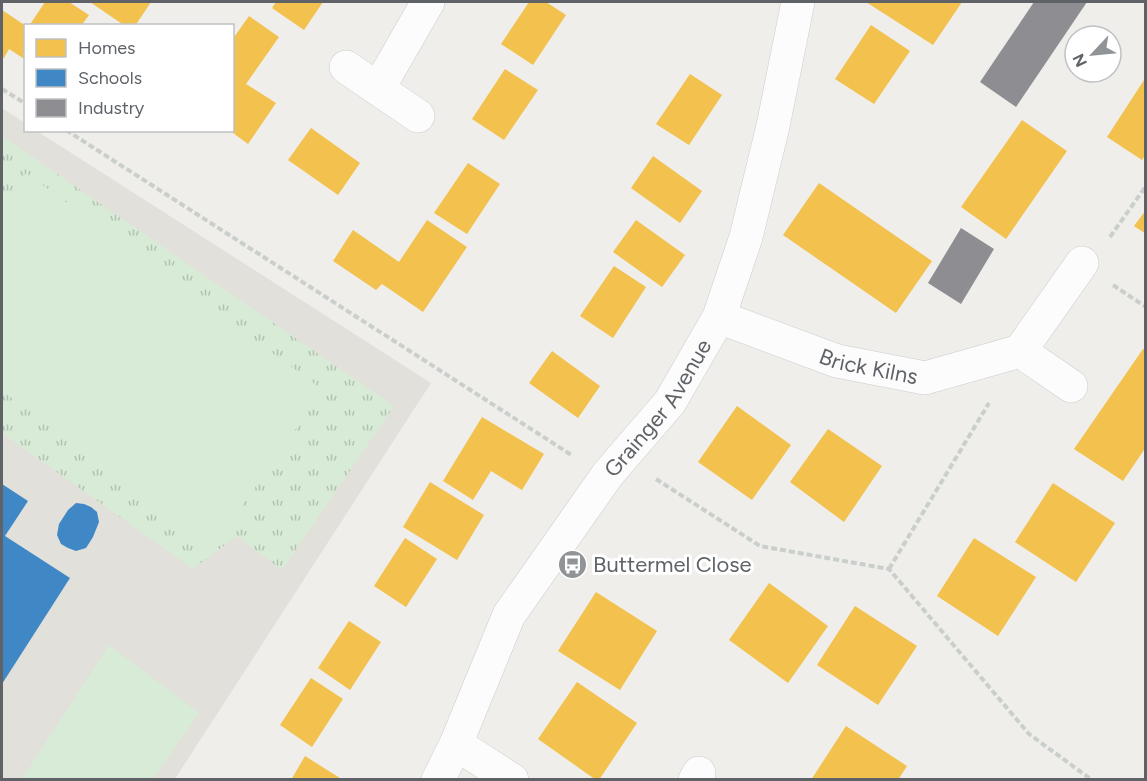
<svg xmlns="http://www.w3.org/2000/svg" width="1147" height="781" font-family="Figtree,sans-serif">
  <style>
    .education { fill: #e2e0da }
    .grass { fill: url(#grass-tufts) }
    .pitch { fill: #d8ebd6 }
    .homes { fill: #f2c14e }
    .schools { fill: #3f88c5 }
    .industry { fill: #8d8d92 }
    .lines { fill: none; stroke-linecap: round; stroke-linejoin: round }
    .minor-casing { stroke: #cbcccc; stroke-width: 34 }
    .path { stroke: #cacfcc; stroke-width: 4; stroke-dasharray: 6 3; stroke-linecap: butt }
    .minor { stroke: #fdfcfc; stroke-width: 33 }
    .labels { text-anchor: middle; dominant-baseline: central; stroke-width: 6; stroke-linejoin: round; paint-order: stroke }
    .street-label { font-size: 22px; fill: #5f6368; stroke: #fff }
    .poi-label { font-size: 22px; fill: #5f6368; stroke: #fff; text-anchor: start }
  </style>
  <defs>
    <pattern id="grass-tufts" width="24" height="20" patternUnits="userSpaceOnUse" patternTransform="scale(1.5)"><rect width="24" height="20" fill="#d8ebd6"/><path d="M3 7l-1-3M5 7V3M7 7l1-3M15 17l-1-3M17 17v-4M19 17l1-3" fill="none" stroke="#b2c2b1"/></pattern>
  </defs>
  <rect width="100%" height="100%" fill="#efeeea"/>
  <!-- education -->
  <path class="education" d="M 2,108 L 25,123 L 26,130 L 37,131 L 431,383 L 175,779 L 2,779 Z"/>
  <!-- grass -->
  <path class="grass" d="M 2,136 L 394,406 L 282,570 L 237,536 L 193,569 L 2,433 Z"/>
  <!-- pitch -->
  <g class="pitch">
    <path d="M 26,173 L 323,390 L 215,545 L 2,391 L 2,206 Z"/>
    <path d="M 109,645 L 199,713 L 153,779 L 22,779 Z"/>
  </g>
  <!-- homes -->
  <g class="homes">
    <path d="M 45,2 L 69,2 L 89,15 L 81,26 L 29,26 Z"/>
    <path d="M 90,2 L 151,2 L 135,26 L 125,26 Z"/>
    <path d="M 276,2 L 323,2 L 304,30 L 272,8 Z"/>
    <path d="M 529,2 L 546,2 L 566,15 L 533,65 L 501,44 Z"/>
    <path d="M 866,2 L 962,2 L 933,45 Z"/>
    <path d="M 2,10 L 26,26 L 26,60 L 9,49 L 4,58 L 2,57 Z"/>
    <path d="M 249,16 L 279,37 L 246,84 L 276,103 L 248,144 L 229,130 L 232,130 L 232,40 Z"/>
    <path d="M 871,25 L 910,51 L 874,104 L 835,79 Z"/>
    <path d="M 505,69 L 538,90 L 504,140 L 472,119 Z"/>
    <path d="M 690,74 L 722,95 L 689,145 L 656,124 Z"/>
    <path d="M 1146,77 L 1146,154 L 1142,160 L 1107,137 Z"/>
    <path d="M 1022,120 L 1067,151 L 1006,239 L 961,207 Z"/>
    <path d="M 311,128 L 360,163 L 338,195 L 288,160 Z"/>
    <path d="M 653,156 L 702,191 L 680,223 L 631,188 Z"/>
    <path d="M 468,163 L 500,184 L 467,234 L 434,213 Z"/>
    <path d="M 819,183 L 932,261 L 896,313 L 783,235 Z"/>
    <path d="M 1146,210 L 1146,234 L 1134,226 Z"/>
    <path d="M 427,220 L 467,247 L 423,312 L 382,284 L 376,290 L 333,261 L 353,230 L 399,262 Z"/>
    <path d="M 636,220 L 685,255 L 662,287 L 613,252 Z"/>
    <path d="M 614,266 L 646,287 L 613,338 L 580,316 Z"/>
    <path d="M 1143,349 L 1146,350 L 1146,447 L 1123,481 L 1074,449 Z"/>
    <path d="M 552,351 L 600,386 L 578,418 L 529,383 Z"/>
    <path d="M 737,406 L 791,445 L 752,500 L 698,462 Z"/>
    <path d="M 482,417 L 544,454 L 522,490 L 491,471 L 473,500 L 443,481 Z"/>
    <path d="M 828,429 L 882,466 L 844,522 L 790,482 Z"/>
    <path d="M 430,482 L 484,515 L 457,560 L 403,527 Z"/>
    <path d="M 1053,483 L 1115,523 L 1076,582 L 1015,542 Z"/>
    <path d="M 405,538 L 437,559 L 406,607 L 374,586 Z"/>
    <path d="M 974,538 L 1036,577 L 998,636 L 937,596 Z"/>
    <path d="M 769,583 L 828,626 L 788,683 L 729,640 Z"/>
    <path d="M 596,592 L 657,631 L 620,690 L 558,651 Z"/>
    <path d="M 855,606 L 917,646 L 878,705 L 817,665 Z"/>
    <path d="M 349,621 L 381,642 L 350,690 L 318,668 Z"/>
    <path d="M 311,678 L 343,699 L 312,747 L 280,725 Z"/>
    <path d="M 577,682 L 637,723 L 599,780 L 596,780 L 538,739 Z"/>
    <path d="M 846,726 L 907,766 L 898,780 L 811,780 Z"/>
    <path d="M 305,756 L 343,780 L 291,780 Z"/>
  </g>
  <!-- schools -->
  <g class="schools">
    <path d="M 2,484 L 28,501 L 5,536 L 70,578 L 2,684 Z"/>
    <path d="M 76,503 L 84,504 L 91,507 L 97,512 L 99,522 L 93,537 L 86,548 L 76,551 L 68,548 L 61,544 L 57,535 L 59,524 L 68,510 Z"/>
  </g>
  <!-- industry -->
  <g class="industry">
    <path d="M 1034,2 L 1087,2 L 1016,107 L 980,82 Z"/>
    <path d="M 961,228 L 994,249 L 961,304 L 928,283 Z"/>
  </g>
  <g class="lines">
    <defs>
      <g id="minor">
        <path d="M 346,67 L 418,116"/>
        <path d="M 378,89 L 428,2"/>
        <path id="s1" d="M 719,317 L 837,361 L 925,378 L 1020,351 L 1082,263"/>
        <path d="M 1020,351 L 1071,386"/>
        <path d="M 456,744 L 512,780"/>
        <path id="s2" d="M 438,780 L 456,744 L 509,615 L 608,474 L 670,402 L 719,317 L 746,237 L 773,126 L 798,2"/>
        <path d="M 695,780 L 699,773"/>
      </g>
    </defs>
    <!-- minor casing -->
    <use href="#minor" class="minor-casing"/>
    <!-- path -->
    <g class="path">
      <path d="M 2,89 L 26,104"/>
      <path d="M 66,130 L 573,456"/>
      <path d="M 1110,237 L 1146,186"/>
      <path d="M 1113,285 L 1146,307"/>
      <path d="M 656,479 L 760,546 L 889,569 L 1029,734 L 1092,780"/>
      <path d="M 889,569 L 989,403"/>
    </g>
    <!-- minor -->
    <use href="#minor" class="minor"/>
  </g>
  <!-- icons -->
  <defs>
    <symbol id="bus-disc" viewBox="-11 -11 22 22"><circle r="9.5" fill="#919496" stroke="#fff"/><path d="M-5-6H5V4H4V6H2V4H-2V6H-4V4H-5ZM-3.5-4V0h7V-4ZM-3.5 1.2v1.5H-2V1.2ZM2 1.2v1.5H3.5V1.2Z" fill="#fff"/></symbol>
  </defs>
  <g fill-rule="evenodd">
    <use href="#bus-disc" x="556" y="548" width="33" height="33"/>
  </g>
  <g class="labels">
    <!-- street labels -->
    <g class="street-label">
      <text stroke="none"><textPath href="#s1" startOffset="158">Brick Kilns</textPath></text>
      <text stroke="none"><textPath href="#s2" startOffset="435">Grainger Avenue</textPath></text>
    </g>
    <!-- poi labels -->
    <g class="poi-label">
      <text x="593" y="564">Buttermel Close</text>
    </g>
  </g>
  <!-- border -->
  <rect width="1147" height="781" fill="none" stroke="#5f6368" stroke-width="6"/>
  <!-- legend -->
  <rect x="24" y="24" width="210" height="108" fill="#ffffff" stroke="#bfc1c3" stroke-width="1.5"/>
  <rect x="36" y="39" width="30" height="18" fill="#f2c14e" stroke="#bfc1c3" stroke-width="1.5"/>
  <text x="78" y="54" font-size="18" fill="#5f6368">Homes</text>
  <rect x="36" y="69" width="30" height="18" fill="#3f88c5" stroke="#bfc1c3" stroke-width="1.5"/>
  <text x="78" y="84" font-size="18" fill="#5f6368">Schools</text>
  <rect x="36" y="99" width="30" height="18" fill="#8d8d92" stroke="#bfc1c3" stroke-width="1.5"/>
  <text x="78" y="114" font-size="18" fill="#5f6368">Industry</text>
  <!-- north arrow -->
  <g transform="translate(1093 54) rotate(244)"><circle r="28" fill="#ffffff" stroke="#bfc1c3" stroke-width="1.5"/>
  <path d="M0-4.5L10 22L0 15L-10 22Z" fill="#919496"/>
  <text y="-9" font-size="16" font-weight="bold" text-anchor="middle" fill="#5f6368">N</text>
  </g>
</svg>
